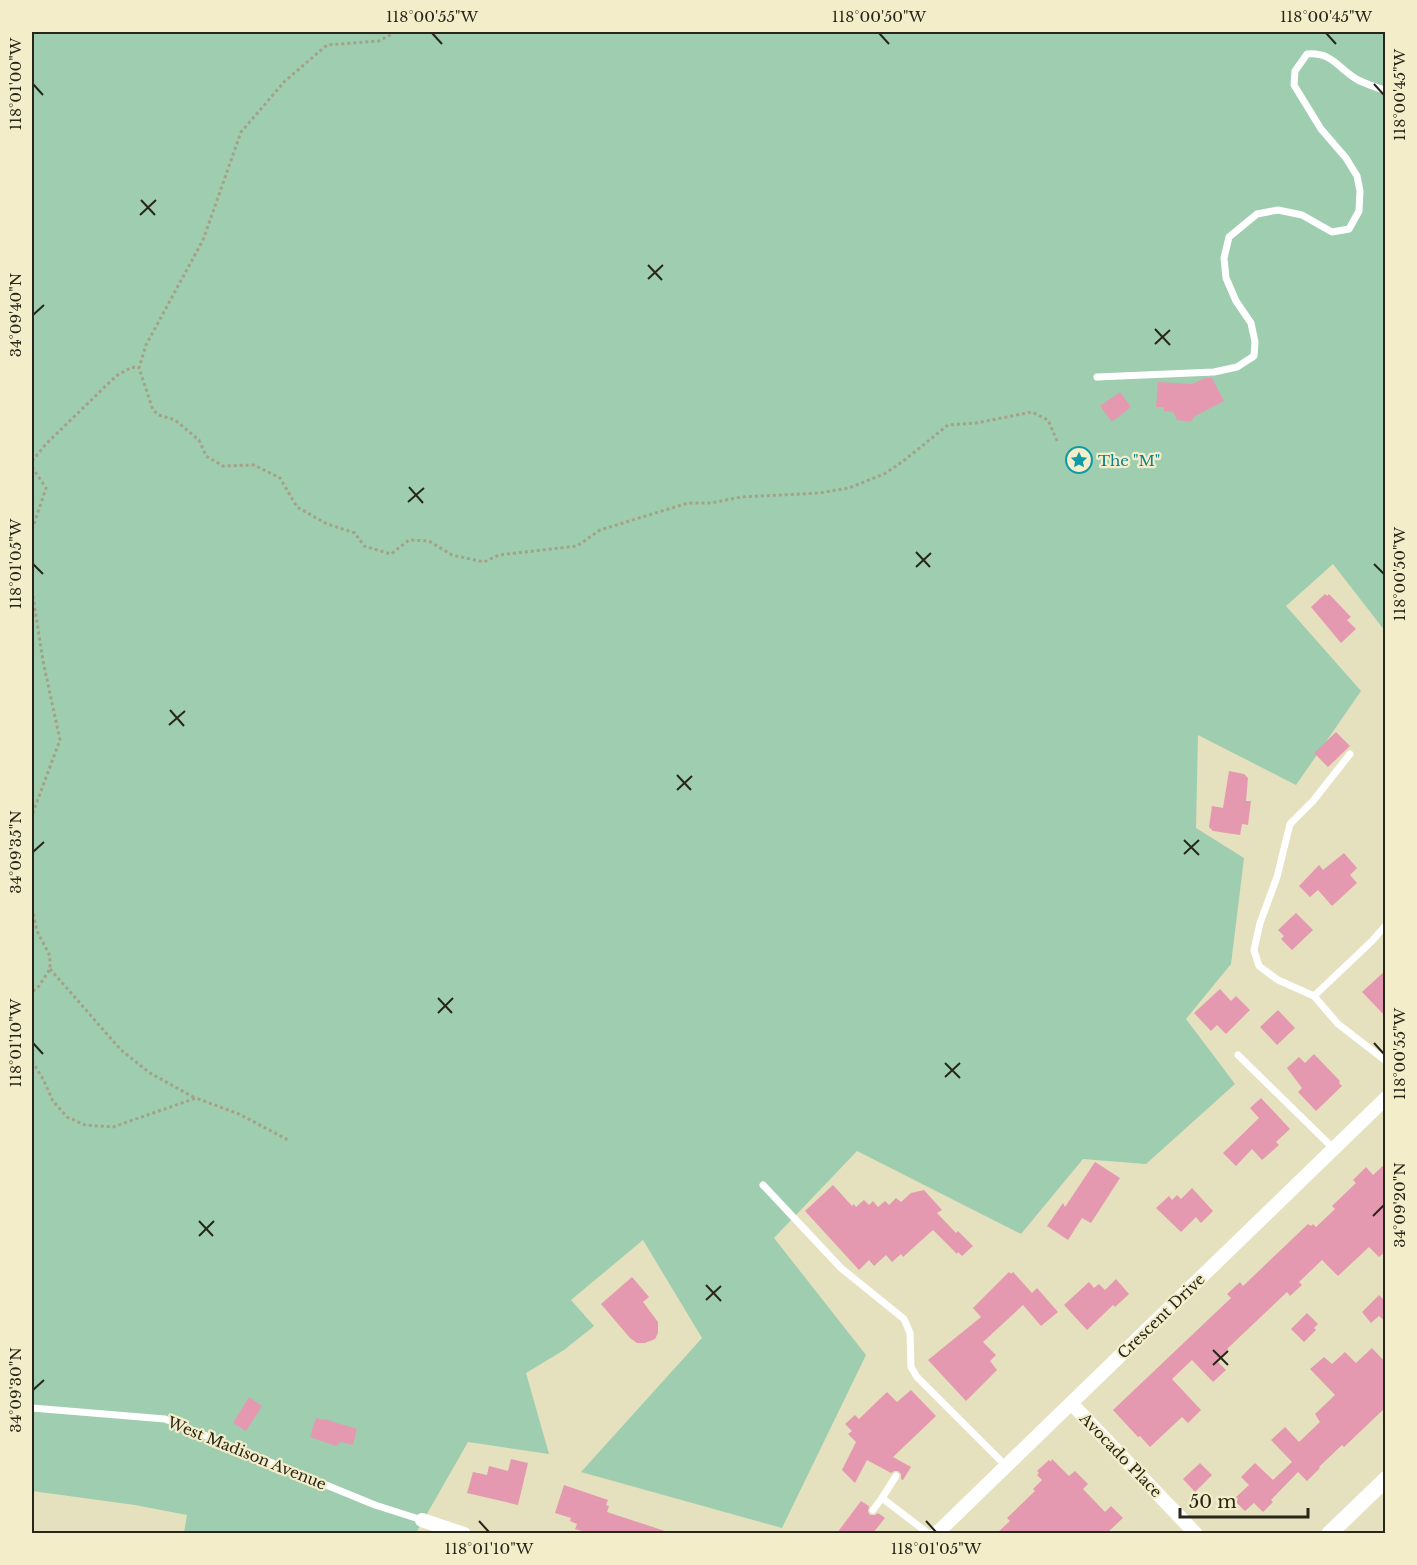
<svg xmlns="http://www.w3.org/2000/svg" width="1417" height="1565" font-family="'Libre Baskerville',serif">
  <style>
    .green { fill: #9eceaf }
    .building { fill: #e599b1 }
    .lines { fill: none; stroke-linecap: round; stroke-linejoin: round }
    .path { stroke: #a5a186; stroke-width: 3; stroke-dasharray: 3 3; stroke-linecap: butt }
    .service { stroke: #fff; stroke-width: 7 }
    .minor { stroke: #fff; stroke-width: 14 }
    .tertiary { stroke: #fff; stroke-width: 16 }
    .ticks { fill: none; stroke: #282619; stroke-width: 2 }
    .labels { text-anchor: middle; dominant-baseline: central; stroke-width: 4.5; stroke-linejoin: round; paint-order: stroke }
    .culture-label { font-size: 15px; fill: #0d838f; stroke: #f3edca; text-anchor: start }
    .street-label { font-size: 15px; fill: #282619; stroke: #f3edca }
    .neatline { fill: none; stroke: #282619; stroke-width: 2 }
    .ticks-label { font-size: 15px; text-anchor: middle; fill: #282619 }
  </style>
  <rect width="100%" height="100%" fill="#e5e0bd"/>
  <!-- green -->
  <path class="green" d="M 32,32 L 1385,32 L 1385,631 L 1333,564 L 1286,606 L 1361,691 L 1296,785 L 1198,735 L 1196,828 L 1244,858 L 1231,964 L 1186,1019 L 1235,1084 L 1146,1164 L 1083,1159 L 1021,1234 L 857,1151 L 774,1238 L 866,1355 L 782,1528 L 581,1472 L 702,1338 L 643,1240 L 571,1300 L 594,1326 L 564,1350 L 526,1373 L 549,1454 L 468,1442 L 416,1533 L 184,1533 L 187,1515 L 135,1505 L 32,1491 Z"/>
  <!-- building -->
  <g class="building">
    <path d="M 1205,378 L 1212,378 L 1224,401 L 1195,416 L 1190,422 L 1177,420 L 1173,412 L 1164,411 L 1164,407 L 1156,407 L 1158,382 L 1192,384 Z"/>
    <path d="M 1120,392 L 1131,407 L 1112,422 L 1100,406 Z"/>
    <path d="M 1325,594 L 1327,596 L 1329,594 L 1351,617 L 1347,620 L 1356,629 L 1341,643 L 1311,607 Z"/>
    <path d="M 1336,732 L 1350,746 L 1328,767 L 1314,753 Z"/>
    <path d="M 1229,771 L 1244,774 L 1248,778 L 1246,801 L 1251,801 L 1248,825 L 1242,824 L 1240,835 L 1213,831 L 1209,827 L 1212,806 L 1223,808 Z"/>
    <path d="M 1344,853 L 1357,868 L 1350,875 L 1357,883 L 1332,906 L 1318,890 L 1310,897 L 1299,886 L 1319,865 L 1323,870 Z"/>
    <path d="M 1296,913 L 1313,930 L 1292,950 L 1281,939 L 1284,936 L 1278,930 Z"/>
    <path d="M 1386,970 L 1386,1017 L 1362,992 Z"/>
    <path d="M 1220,989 L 1231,1001 L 1236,996 L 1250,1010 L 1226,1034 L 1217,1025 L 1211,1031 L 1194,1013 Z"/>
    <path d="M 1278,1010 L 1295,1028 L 1277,1045 L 1260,1027 Z"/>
    <path d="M 1314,1054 L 1340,1081 L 1339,1083 L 1342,1086 L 1316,1111 L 1298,1092 L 1302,1088 L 1287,1068 L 1299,1057 L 1305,1063 Z"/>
    <path d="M 1261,1098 L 1290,1129 L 1276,1142 L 1279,1145 L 1262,1160 L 1252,1149 L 1236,1166 L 1223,1153 L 1259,1118 L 1250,1108 Z"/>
    <path d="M 1095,1162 L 1120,1178 L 1091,1223 L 1082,1218 L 1068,1240 L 1047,1226 L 1063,1203 L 1065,1207 Z"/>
    <path d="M 1386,1163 L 1386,1251 L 1379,1257 L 1369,1247 L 1338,1276 L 1322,1260 L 1299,1282 L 1302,1285 L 1290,1296 L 1287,1292 L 1227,1349 L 1228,1350 L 1219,1358 L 1221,1359 L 1218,1362 L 1226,1370 L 1213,1382 L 1192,1360 L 1172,1379 L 1201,1410 L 1188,1423 L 1182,1417 L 1150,1447 L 1140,1436 L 1138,1437 L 1113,1410 L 1231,1298 L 1227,1294 L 1240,1282 L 1243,1286 L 1308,1224 L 1311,1226 L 1313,1224 L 1316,1227 L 1335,1209 L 1332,1206 L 1356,1183 L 1353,1180 L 1366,1167 L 1373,1175 Z"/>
    <path d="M 833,1185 L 852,1206 L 854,1204 L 856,1207 L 864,1200 L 869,1205 L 873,1201 L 878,1207 L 885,1201 L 889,1205 L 896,1198 L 901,1202 L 911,1193 L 924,1190 L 942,1210 L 937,1213 L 956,1233 L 958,1231 L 973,1246 L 962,1256 L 958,1252 L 957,1254 L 933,1230 L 903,1257 L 901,1254 L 892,1262 L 886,1255 L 874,1266 L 869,1260 L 859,1270 L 805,1211 Z"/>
    <path d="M 1192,1188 L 1213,1211 L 1201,1223 L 1196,1217 L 1181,1232 L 1156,1208 L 1169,1196 L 1172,1200 L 1177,1195 L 1181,1199 Z"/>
    <path d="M 1009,1272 L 1011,1274 L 1013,1272 L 1032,1293 L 1037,1288 L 1058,1312 L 1041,1326 L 1023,1305 L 983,1342 L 996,1355 L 990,1361 L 997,1370 L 966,1401 L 928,1360 L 981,1317 L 973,1308 Z"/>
    <path d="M 632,1277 L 649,1297 L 643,1302 L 658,1322 L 658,1333 L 655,1339 L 645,1343 L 637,1343 L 630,1338 L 601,1304 Z"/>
    <path d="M 1116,1279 L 1129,1294 L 1115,1307 L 1113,1305 L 1087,1330 L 1064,1305 L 1089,1282 L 1094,1288 L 1099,1284 L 1105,1290 Z"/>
    <path d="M 1379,1295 L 1386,1302 L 1386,1322 L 1379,1316 L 1371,1323 L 1362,1312 Z"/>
    <path d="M 1307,1313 L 1318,1324 L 1314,1328 L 1316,1330 L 1304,1342 L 1291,1329 Z"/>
    <path d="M 1372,1348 L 1386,1363 L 1386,1407 L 1344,1447 L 1342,1445 L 1319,1467 L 1320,1468 L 1307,1481 L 1298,1472 L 1271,1500 L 1273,1502 L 1263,1512 L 1254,1503 L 1245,1511 L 1236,1502 L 1238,1499 L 1236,1497 L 1249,1485 L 1241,1477 L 1255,1463 L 1273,1480 L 1292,1462 L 1271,1440 L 1285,1427 L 1299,1442 L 1320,1422 L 1315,1414 L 1335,1395 L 1310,1369 L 1324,1357 L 1332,1364 L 1345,1352 L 1356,1363 Z"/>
    <path d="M 911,1390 L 936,1416 L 893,1457 L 911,1467 L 903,1480 L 901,1479 L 901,1474 L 898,1471 L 894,1471 L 891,1473 L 867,1460 L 855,1483 L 842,1470 L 856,1442 L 848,1434 L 852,1431 L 845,1424 L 855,1415 L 859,1419 L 887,1392 L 897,1402 Z"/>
    <path d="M 249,1397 L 262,1406 L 246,1431 L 233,1423 Z"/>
    <path d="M 316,1418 L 323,1420 L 324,1419 L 357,1429 L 353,1445 L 341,1442 L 336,1446 L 310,1437 Z"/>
    <path d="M 511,1459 L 528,1463 L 518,1505 L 467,1493 L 473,1472 L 487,1475 L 489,1466 L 508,1471 Z"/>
    <path d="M 1052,1459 L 1069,1476 L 1075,1471 L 1088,1484 L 1083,1489 L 1105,1512 L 1111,1506 L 1123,1518 L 1107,1533 L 997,1533 L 1010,1521 L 1007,1518 L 1035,1491 L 1033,1489 L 1042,1480 L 1037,1475 L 1039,1473 L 1037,1471 L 1049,1460 L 1051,1462 Z"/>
    <path d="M 1200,1463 L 1212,1475 L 1195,1492 L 1183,1479 Z"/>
    <path d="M 564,1485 L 608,1500 L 606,1505 L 609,1506 L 607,1512 L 665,1531 L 664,1533 L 589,1533 L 575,1529 L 577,1524 L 570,1521 L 571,1518 L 555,1513 Z"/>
    <path d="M 861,1501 L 869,1506 L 868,1512 L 870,1515 L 875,1515 L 878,1513 L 885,1518 L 873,1533 L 837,1533 Z"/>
  </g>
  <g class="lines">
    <!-- path -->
    <g class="path">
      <path d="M 396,32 L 379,41 L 327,45 L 285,81 L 241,132 L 203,240 L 146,345 L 139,368 L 153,410 L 159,415 L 175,420 L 199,440 L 206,456 L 223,466 L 254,465 L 280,478 L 297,507 L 327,524 L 355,533 L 364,546 L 391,554 L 409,540 L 429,541 L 452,555 L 484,562 L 499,555 L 577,546 L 600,530 L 688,503 L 711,503 L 741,497 L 820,493 L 849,488 L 884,474 L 902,462 L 948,425 L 976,423 L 1032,412 L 1048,420 L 1058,443"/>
      <path d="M 32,461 L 46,444 L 116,376 L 132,367 L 139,368"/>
      <path d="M 32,467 L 46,488 L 32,530"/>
      <path d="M 32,590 L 43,661 L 60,740 L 32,815"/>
      <path d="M 32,908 L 37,931 L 50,956 L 50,969 L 39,986 L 32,992"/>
      <path d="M 50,969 L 121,1050 L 150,1073 L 195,1098"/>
      <path d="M 32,1061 L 43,1079 L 53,1101 L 67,1117 L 85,1125 L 113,1127 L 196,1098 L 239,1114 L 290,1141"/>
    </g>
    <!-- service -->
    <g class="service">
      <path d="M 1097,377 L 1214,372 L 1237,367 L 1254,356 L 1255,342 L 1251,323 L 1236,301 L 1226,278 L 1224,258 L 1229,237 L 1257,214 L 1278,210 L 1302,215 L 1332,232 L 1349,229 L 1359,211 L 1360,191 L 1357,176 L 1346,158 L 1321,129 L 1294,85 L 1295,71 L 1307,54 C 1333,52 1337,68 1358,80 C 1366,84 1376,87 1386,91"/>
      <path d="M 1386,925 L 1372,941 L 1314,996 L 1338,1024 L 1386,1061"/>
      <path d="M 1314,996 L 1278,980 L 1259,966 L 1254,950 L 1260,923 L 1277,877 L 1290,824 L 1313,801 L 1350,754"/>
      <path d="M 1238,1055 L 1333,1148"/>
      <path d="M 763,1185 L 841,1268 L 904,1319 L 910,1333 L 911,1367 L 917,1377 L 1006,1466"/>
      <path d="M 32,1408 L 165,1419 L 375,1505 L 422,1520"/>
      <path d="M 882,1498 L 896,1476"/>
      <path d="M 873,1510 L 882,1498 L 929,1534"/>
    </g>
    <!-- minor -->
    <g class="minor">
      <path d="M 1071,1403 L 1196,1534"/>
      <path d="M 422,1520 L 464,1534"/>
      <path d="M 936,1534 L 1386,1098"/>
    </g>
    <!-- tertiary -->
    <path class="tertiary" d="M 1329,1534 L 1386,1479"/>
  </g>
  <!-- ticks -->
  <path class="ticks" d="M 432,33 L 442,44M 879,33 L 889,44M 1326,33 L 1336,44M 33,84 L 43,95M 1374,84 L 1384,95M 141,200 L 155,215M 140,215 L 156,200M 648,265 L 662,280M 648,279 L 663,265M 33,315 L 44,305M 1155,329 L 1170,345M 1155,344 L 1170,330M 409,487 L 423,503M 408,502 L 424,488M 916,552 L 930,567M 33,564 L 43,574M 1374,564 L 1384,574M 916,567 L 931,553M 170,710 L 184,726M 169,725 L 185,711M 677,775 L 691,790M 677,790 L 692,776M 1184,840 L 1199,855M 33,852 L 44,842M 1184,854 L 1199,840M 438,998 L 452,1013M 438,1013 L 453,998M 33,1043 L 43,1054M 1374,1043 L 1384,1054M 945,1063 L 960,1078M 945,1077 L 960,1063M 1373,1216 L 1384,1205M 199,1221 L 213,1236M 199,1236 L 214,1221M 706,1285 L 721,1301M 706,1300 L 721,1286M 1213,1350 L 1228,1365M 1213,1365 L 1228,1351M 33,1390 L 44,1380M 479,1521 L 489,1532M 926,1521 L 936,1532"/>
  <!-- icons -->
  <defs>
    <symbol id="sight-ring" viewBox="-11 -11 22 22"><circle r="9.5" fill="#f3edca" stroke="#0f9aa8" stroke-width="1.5"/><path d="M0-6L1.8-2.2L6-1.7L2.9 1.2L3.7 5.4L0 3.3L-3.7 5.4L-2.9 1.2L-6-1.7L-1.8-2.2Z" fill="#0f9aa8"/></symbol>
  </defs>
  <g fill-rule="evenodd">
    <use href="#sight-ring" x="1064" y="445" width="30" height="30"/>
  </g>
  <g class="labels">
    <!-- culture labels -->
    <g class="culture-label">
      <text x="1098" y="460">The "M"</text>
    </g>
    <!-- street labels -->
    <g class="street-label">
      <text transform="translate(1161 1316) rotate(-44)">Crescent Drive</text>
      <text transform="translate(247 1453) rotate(22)">West Madison Avenue</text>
      <text transform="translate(1121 1455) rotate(46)">Avocado Place</text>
    </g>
  </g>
  <!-- border -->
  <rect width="1417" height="1565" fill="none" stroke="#f3edca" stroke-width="66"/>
  <!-- scale -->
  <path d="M1180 1508v9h128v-9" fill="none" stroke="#282619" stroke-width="3"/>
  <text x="1189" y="1508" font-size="18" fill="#282619" stroke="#f3edca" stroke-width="4.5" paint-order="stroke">50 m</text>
  <rect x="33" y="33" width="1351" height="1499" class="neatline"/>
  <g class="ticks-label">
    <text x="432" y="22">118°00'55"W</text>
    <text x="879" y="22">118°00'50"W</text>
    <text x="1326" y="22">118°00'45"W</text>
    <text transform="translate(16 84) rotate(-90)" y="5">118°01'00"W</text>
    <text transform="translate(1400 95) rotate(-90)" y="5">118°00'45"W</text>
    <text transform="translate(16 315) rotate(-90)" y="5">34°09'40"N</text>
    <text transform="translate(16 564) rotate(-90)" y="5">118°01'05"W</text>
    <text transform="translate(1400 574) rotate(-90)" y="5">118°00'50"W</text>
    <text transform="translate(16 852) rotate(-90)" y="5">34°09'35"N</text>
    <text transform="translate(16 1043) rotate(-90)" y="5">118°01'10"W</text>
    <text transform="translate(1400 1054) rotate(-90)" y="5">118°00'55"W</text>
    <text transform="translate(1400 1205) rotate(-90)" y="5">34°09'20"N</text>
    <text transform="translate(16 1390) rotate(-90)" y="5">34°09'30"N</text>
    <text x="489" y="1554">118°01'10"W</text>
    <text x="936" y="1554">118°01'05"W</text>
  </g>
</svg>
